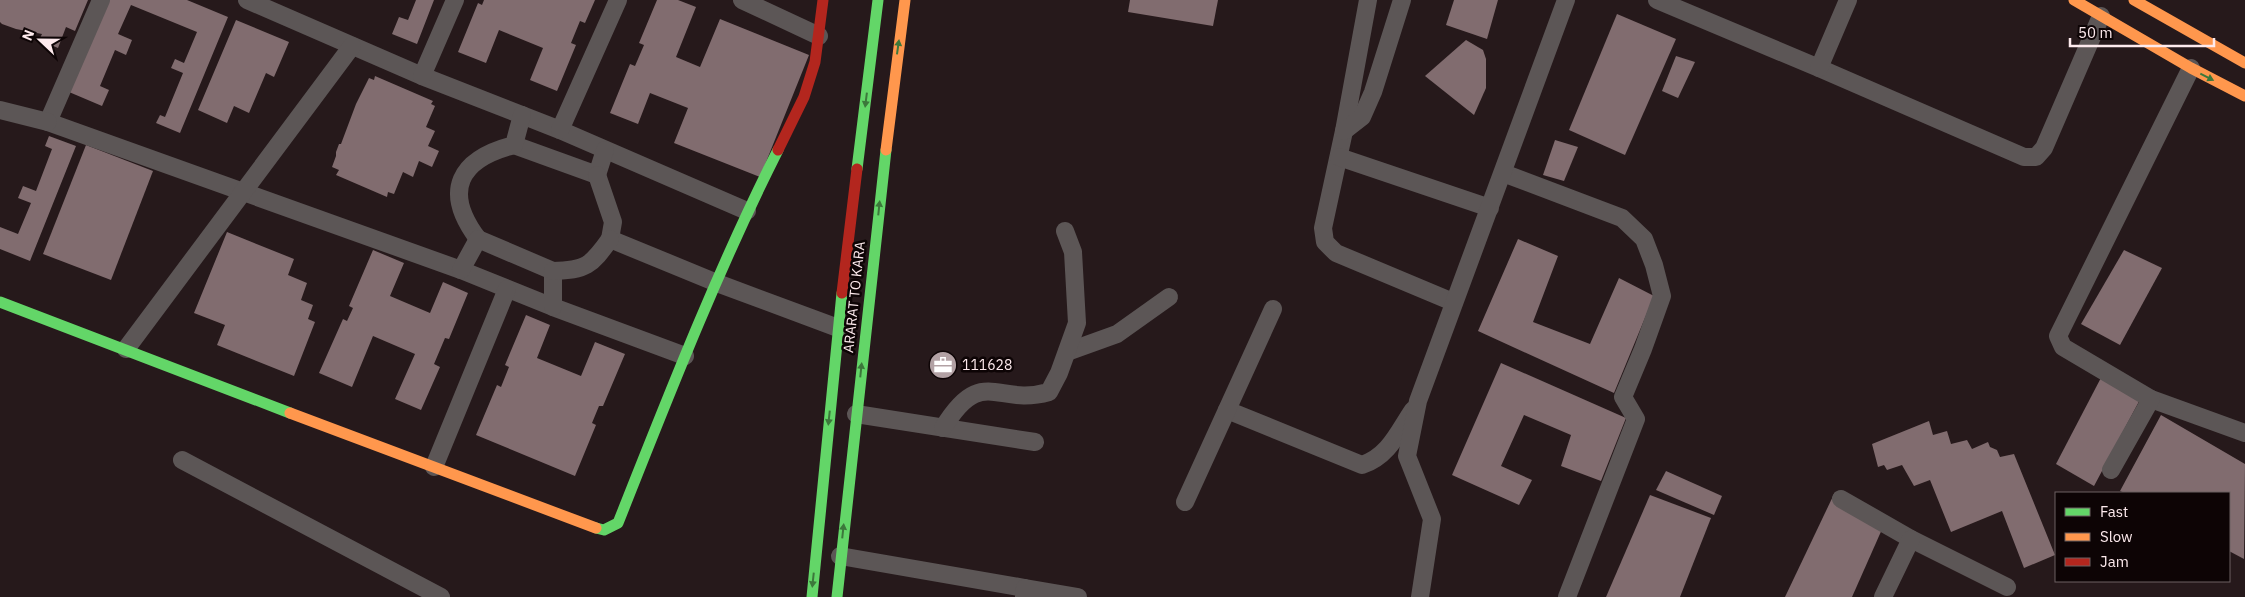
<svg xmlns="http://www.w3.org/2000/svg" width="2245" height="597" font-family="'IBM Plex Sans',sans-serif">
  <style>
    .building { fill: #816c6f }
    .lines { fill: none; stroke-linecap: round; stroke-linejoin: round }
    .street { stroke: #5c5656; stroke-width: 18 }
    .fast { stroke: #63d668; stroke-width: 11 }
    .slow { stroke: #ff974d; stroke-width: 11 }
    .jam { stroke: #b3261e; stroke-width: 11 }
    .oneway { fill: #3c783b }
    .labels { text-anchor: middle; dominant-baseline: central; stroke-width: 5; stroke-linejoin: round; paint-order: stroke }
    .street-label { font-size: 14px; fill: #fdeaed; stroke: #0d0405 }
    .poi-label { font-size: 14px; fill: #fdeaed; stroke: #0d0405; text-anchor: start }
  </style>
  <rect width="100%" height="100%" fill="#26191b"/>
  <!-- building -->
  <g class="building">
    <path d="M 0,0 L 88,0 L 75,31 L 66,27 L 58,48 L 39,40 L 42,34 L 16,29 L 2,24 L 0,22 Z"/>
    <path d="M 107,0 L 187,0 L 228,17 L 180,133 L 156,123 L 160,115 L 165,117 L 183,73 L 171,68 L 175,59 L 184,63 L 197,32 L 131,5 L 118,34 L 132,40 L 126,55 L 115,50 L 100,86 L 109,90 L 102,106 L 69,92 Z"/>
    <path d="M 416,0 L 434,0 L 417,44 L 392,34 L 399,17 L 408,20 Z"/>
    <path d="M 484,0 L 595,0 L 585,23 L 580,21 L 571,43 L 576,45 L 557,91 L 530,80 L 543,48 L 499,30 L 486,63 L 458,52 L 478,3 L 482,5 Z"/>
    <path d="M 657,0 L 678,0 L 696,7 L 676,57 L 700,67 L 720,19 L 809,55 L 760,177 L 674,143 L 688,108 L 650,93 L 638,124 L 610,113 L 630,64 L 635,66 L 644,45 L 639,43 Z"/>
    <path d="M 1130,0 L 1218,0 L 1213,26 L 1128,12 Z"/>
    <path d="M 1454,0 L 1498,0 L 1487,39 L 1446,25 Z"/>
    <path d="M 1617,14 L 1676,39 L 1625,155 L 1569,130 Z"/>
    <path d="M 236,20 L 289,42 L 274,77 L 266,73 L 249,113 L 234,106 L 227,123 L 198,110 Z"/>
    <path d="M 1466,40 L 1483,50 L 1486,59 L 1486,88 L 1474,115 L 1425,76 Z"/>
    <path d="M 1676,56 L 1695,62 L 1678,98 L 1662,91 Z"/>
    <path d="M 375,76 L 433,101 L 431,104 L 435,106 L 426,127 L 435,131 L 428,146 L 439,151 L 432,167 L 419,161 L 413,177 L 403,172 L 394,194 L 388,192 L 387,197 L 336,175 L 339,170 L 332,167 L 336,156 L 336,152 L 339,144 L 341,144 L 356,104 L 369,78 L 374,80 Z"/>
    <path d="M 49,136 L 76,146 L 30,261 L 0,249 L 0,227 L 18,234 L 31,203 L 18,198 L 23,186 L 36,191 L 52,149 L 45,146 Z"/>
    <path d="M 1555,140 L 1578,147 L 1564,181 L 1543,175 Z"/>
    <path d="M 86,145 L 153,171 L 111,280 L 43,254 Z"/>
    <path d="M 227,232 L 294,259 L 288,275 L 307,283 L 301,300 L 313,305 L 308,319 L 315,322 L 294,376 L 217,345 L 225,325 L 194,313 Z"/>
    <path d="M 1518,239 L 1558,256 L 1533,322 L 1590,344 L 1619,278 L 1654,296 L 1614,393 L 1478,331 Z"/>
    <path d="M 373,250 L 404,263 L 390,296 L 430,313 L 443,282 L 468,293 L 449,339 L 445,338 L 434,364 L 440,367 L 421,410 L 395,399 L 415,354 L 373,336 L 352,387 L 319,373 L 343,319 L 347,321 L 353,308 L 349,306 Z"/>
    <path d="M 2124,250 L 2162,268 L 2120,345 L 2081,324 Z"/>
    <path d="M 526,315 L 550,325 L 537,358 L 581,376 L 595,342 L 625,354 L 603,406 L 599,406 L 592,423 L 596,425 L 575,476 L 476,435 L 497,385 L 501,387 L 509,367 L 505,365 Z"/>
    <path d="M 1501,363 L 1626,418 L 1601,481 L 1561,466 L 1571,435 L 1524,415 L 1501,466 L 1532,480 L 1519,505 L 1452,475 Z"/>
    <path d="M 2104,372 L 2144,392 L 2094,486 L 2056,464 Z"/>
    <path d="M 2161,415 L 2245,464 L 2244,559 L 2229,551 L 2229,493 L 2125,493 L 2120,491 Z"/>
    <path d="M 1929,421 L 1933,435 L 1947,431 L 1951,444 L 1967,440 L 1972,449 L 1988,442 L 1990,447 L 1997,450 L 2000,457 L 2014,454 L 2055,555 L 2024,568 L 2002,511 L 1951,532 L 1930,480 L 1914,486 L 1902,465 L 1887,470 L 1884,465 L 1878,467 L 1872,444 Z"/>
    <path d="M 1666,471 L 1722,496 L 1714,515 L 1656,490 Z"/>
    <path d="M 1835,492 L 1887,518 L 1852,597 L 1785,597 Z"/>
    <path d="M 1650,495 L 1711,518 L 1680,597 L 1606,597 Z"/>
  </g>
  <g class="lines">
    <!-- street -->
    <g class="street">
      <path d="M 101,0 L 48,122 L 461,270 L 553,307 L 685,356"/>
      <path d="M 247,0 L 422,76 L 560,130 L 747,211"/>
      <path d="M 742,0 L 819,36"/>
      <path d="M 1368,0 L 1344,131 L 1323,228 L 1325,242 L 1336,253 L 1453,302"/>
      <path d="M 1657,0 L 1819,68 L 2024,157 L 2036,157 L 2044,148 L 2101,16"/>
      <path d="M 1819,68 L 1848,0"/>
      <path d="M 422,76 L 455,0"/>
      <path d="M 0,110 L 48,122"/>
      <path d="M 560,130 L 618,0"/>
      <path d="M 1344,131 L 1362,117 L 1373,92 L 1402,0"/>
      <path d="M 514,145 L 597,175 L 605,150"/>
      <path d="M 1339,157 L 1490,208"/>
      <path d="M 1503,173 L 1622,218 L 1644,239 L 1654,265 L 1662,296 L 1643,349 L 1623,397 L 1636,419 L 1567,597"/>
      <path d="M 597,175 L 613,222 L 610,239 L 717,283 L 838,328 L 846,329"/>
      <path d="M 478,239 C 442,191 459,159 514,145 L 522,115"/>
      <path d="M 461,270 L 478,239 L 553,271 L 553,307"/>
      <path d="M 553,271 C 586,270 591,266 610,239"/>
      <path d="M 126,349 L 352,46"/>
      <path d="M 1067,352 L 1117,334 L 1169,297"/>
      <path d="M 2151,399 L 2245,433"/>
      <path d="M 1227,410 L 1362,465 C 1389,456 1398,432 1413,410"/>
      <path d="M 856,414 L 1035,442"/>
      <path d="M 943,428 C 982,364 996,407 1049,392 L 1059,373 L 1077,323 L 1073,252 L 1065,231"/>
      <path d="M 182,460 L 441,597"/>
      <path d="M 434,467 L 507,289"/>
      <path d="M 2111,470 L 2151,399 L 2063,347 L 2058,336 L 2191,68"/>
      <path d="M 1841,499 L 1911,539 L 2007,587"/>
      <path d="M 1185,502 L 1273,309"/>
      <path d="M 840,556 L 1025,588"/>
      <path d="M 1024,597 L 1025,588 L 1078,597"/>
      <path d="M 1420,597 L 1432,519 L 1407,456 L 1418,401 L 1566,0"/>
      <path d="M 1883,597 L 1911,539"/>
    </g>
    <!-- fast -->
    <g class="fast">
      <path d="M 857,169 L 878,0"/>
      <path d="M 0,302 L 290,413"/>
      <path d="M 596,528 L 604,530 L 618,523 C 668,397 717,271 778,150"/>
      <path d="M 812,597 L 842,293"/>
      <path d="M 837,597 L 886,150"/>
    </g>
    <!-- slow -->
    <g class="slow">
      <path d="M 2074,0 L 2191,68 L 2245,96"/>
      <path d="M 2134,0 L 2245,63"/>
      <path d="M 886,150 L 905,0"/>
      <path d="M 290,413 L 596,528"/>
    </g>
    <!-- jam -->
    <g class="jam">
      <path d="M 778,150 L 804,97 L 815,62 L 823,0"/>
      <path d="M 842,293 L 857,169"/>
    </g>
  </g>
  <!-- one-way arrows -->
  <defs><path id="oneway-solid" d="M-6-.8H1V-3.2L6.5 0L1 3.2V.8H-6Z" transform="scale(1.25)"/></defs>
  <g class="oneway">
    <use href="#oneway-solid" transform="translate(898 47) rotate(-82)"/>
    <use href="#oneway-solid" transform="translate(2207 77) rotate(27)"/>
    <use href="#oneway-solid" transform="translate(866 100) rotate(97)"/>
    <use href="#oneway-solid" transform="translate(879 208) rotate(-84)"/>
    <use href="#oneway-solid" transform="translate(861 370) rotate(-84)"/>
    <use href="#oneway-solid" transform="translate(829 418) rotate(96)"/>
    <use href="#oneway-solid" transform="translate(843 531) rotate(-84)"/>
    <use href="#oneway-solid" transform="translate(813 580) rotate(96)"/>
  </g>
  <!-- icons -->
  <defs>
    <symbol id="office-disc" viewBox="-11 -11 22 22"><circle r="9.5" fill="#b2a1a4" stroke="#0d0405"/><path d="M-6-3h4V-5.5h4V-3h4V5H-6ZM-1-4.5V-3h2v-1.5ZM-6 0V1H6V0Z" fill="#fff"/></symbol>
  </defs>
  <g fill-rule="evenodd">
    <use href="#office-disc" x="927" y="349" width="32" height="32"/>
  </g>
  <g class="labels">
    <!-- street labels -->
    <g class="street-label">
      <text transform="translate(854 297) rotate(-84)">ARARAT TO KARA</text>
    </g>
    <!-- poi labels -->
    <g class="poi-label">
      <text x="962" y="365">111628</text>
    </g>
  </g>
  <!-- legend -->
  <rect x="2055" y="492" width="175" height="90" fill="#0d0405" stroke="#6d6062"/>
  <rect x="2065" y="508" width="25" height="8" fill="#63d668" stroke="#6d6062"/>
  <text x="2100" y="517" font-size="15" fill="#fdeaed">Fast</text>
  <rect x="2065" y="533" width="25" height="8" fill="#ff974d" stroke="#6d6062"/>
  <text x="2100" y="542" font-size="15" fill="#fdeaed">Slow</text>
  <rect x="2065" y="558" width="25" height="8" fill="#b3261e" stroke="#6d6062"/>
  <text x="2100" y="567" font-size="15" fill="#fdeaed">Jam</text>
  <!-- north arrow -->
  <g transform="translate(40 40) rotate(292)" stroke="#0d0405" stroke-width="4" paint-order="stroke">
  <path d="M0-4L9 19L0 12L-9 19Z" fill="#fdeaed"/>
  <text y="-8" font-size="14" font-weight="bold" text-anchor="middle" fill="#fdeaed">N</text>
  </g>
  <!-- scale -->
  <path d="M2070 38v8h144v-8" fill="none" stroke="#fdeaed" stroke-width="2.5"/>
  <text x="2078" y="38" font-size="15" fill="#fdeaed" stroke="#0d0405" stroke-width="4" paint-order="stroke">50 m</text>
</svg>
